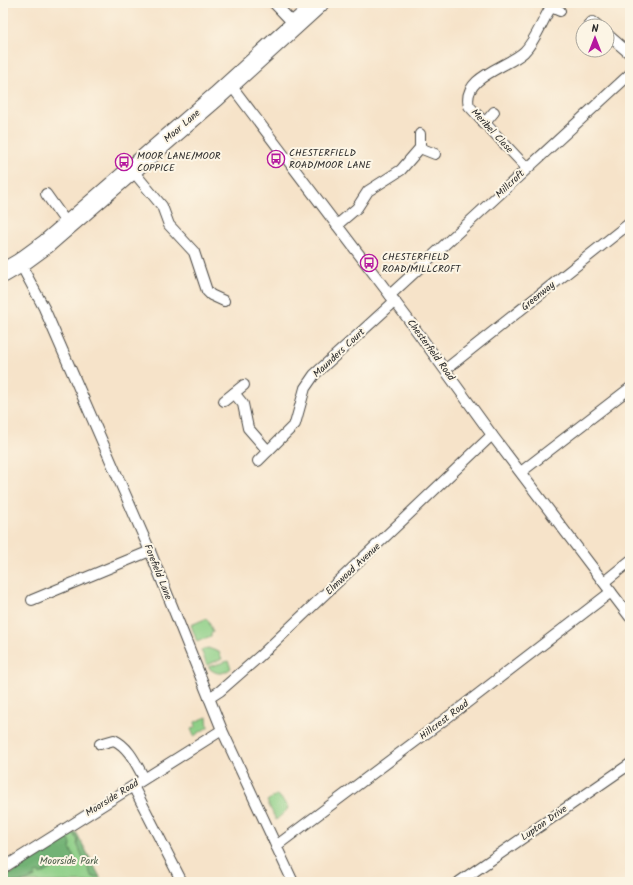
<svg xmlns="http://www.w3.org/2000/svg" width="633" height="885" font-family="Kalam,sans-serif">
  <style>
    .green { fill: #8ecf87; stroke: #5c7d59 }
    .forest { fill: #72b274; stroke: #4e6e50 }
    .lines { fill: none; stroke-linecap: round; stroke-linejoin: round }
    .street-casing { stroke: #494743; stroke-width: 12 }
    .highway-casing { stroke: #494743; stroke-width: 21 }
    .street { stroke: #fff; stroke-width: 10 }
    .highway { stroke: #fff; stroke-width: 19 }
    .labels { text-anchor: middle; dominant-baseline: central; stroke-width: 4; stroke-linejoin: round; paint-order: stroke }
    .street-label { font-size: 10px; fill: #2b2b2b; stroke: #fcf5e5 }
    .poi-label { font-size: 10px; fill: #2b2b2b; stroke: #fcf5e5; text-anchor: start }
    .park-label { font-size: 10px; fill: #495c47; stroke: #fcf5e5 }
  </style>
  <rect width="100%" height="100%" fill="#fcf5e5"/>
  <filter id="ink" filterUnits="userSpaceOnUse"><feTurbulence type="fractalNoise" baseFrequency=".025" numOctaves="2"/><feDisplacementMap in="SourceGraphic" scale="8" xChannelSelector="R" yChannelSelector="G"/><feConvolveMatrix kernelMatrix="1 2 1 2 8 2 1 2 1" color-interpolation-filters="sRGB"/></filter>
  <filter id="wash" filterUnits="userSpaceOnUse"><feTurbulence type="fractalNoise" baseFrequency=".012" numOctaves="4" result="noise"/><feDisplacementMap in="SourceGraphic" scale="16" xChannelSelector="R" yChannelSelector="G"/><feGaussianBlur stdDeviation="0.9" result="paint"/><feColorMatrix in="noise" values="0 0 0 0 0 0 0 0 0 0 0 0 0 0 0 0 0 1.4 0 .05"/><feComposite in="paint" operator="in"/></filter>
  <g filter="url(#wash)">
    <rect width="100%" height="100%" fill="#f6e3c9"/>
    <!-- green -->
    <g class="green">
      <path d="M 205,619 L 208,620 L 213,632 L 211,634 L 211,636 L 197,642 L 191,625 Z"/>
      <path d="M 208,648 L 219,652 L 222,659 L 207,665 L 201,650 Z"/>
      <path d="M 228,661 L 231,668 C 223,675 216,675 208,667 Z"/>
      <path d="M 207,717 L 208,727 L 194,736 L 191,729 L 196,727 L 195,722 Z"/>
      <path d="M 276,795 L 280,797 L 288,807 L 287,810 L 276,820 L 267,801 Z"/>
      <path d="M 76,832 L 102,882 L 3,882 L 3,879 Z"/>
    </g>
    <!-- forest -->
    <g class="forest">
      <path d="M 76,832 L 100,877 L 93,877 L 90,873 L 77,844 L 78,841 L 74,833 Z"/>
      <path d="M 68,837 L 71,844 L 70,848 L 75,859 L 60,866 L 58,863 L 55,865 L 55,867 L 40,875 L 39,872 L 34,874 L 35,877 L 24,882 L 3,882 L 3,879 Z"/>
    </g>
  </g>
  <g filter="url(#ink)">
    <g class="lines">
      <defs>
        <g id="street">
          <path d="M 274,3 L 295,25"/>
          <path d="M 547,3 L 551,7 L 560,11"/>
          <path d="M 588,26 L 592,22 L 597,26"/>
          <path d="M 607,34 L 630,54"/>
          <path d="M 230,84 L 408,319 L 492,435 L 630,617"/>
          <path d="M 484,124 L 494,112"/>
          <path d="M 420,134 L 420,148 L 435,154"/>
          <path d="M 527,168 L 469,106 C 461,77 508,67 524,52 C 536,40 542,21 551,7"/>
          <path d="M 132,170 L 162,206 L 169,225 L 194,252 L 207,291 L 211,295 L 224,301"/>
          <path d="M 46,194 L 68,225"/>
          <path d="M 337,225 L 357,208 L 368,191 L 401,170 L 420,148"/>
          <path d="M 20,263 L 44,308 L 150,551 L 222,730 L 293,882"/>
          <path d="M 390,295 L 630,74"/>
          <path d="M 446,369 L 630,223"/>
          <path d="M 234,393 L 243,404 L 248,428 L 268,451"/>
          <path d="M 224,401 L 244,385"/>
          <path d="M 258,461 L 295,424 L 305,388 L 314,375 L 395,301"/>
          <path d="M 521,472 L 630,388"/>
          <path d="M 604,582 L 630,561"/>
          <path d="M 32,600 L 150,551"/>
          <path d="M 209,698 L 220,691 L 260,656 L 492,435"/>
          <path d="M 100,744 L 114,740 C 129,747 136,764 144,778"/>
          <path d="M 133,786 L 182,882"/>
          <path d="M 276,846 L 464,705 L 611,592"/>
          <path d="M 3,868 L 222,730"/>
          <path d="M 459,882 L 630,764"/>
        </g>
        <path id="highway" d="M 3,273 L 20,263 L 46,244 L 217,96 L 319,3"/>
      </defs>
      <!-- street casing -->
      <use href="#street" class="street-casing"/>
      <!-- highway casing -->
      <use href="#highway" class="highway-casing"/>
      <!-- street -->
      <use href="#street" class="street"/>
      <!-- highway -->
      <use href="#highway" class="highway"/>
    </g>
  </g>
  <!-- icons -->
  <defs>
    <symbol id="bus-ring" viewBox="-11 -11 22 22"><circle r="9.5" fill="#fcf5e5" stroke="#b5179e" stroke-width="1.5"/><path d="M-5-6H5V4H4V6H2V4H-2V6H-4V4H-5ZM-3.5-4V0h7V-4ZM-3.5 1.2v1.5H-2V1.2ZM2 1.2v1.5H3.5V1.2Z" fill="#b5179e"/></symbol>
  </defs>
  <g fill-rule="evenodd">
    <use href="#bus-ring" x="266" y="149" width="20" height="20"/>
    <use href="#bus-ring" x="114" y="152" width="20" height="20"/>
    <use href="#bus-ring" x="359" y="253" width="20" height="20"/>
  </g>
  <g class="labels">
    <!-- street labels -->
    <g class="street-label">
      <text transform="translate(182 126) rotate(-41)">Moor Lane</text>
      <text transform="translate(492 131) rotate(47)">Meribel Close</text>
      <text transform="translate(510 184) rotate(-43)">Millcroft</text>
      <text transform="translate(538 296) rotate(-39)">Greenway</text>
      <text transform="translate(431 350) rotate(54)">Chesterfield Road</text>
      <text transform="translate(339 353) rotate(-43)">Maunders Court</text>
      <text transform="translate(353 569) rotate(-43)">Elmwood Avenue</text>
      <text transform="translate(158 572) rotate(68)">Forefield Lane</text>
      <text transform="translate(444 720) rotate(-37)">Hillcrest Road</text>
      <text transform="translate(112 798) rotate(-32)">Moorside Road</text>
      <text transform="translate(544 823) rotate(-35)">Lupton Drive</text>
    </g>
    <!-- poi labels -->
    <g class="poi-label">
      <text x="289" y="153">CHESTERFIELD<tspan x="289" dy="12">ROAD/MOOR LANE</tspan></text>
      <text x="137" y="156">MOOR LANE/MOOR<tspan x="137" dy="12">COPPICE</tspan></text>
      <text x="382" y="257">CHESTERFIELD<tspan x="382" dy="12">ROAD/MILLCROFT</tspan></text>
    </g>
    <!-- park labels -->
    <g class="park-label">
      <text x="69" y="861">Moorside Park</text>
    </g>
  </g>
  <!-- margin -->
  <rect width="633" height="885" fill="none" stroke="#fcf5e5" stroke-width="16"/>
  <!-- north arrow -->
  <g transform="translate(595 38)"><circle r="19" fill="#fcf5e5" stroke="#a8a49b"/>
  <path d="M0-3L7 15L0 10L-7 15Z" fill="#b5179e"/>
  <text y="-6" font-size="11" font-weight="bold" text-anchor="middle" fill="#2b2b2b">N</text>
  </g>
</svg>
